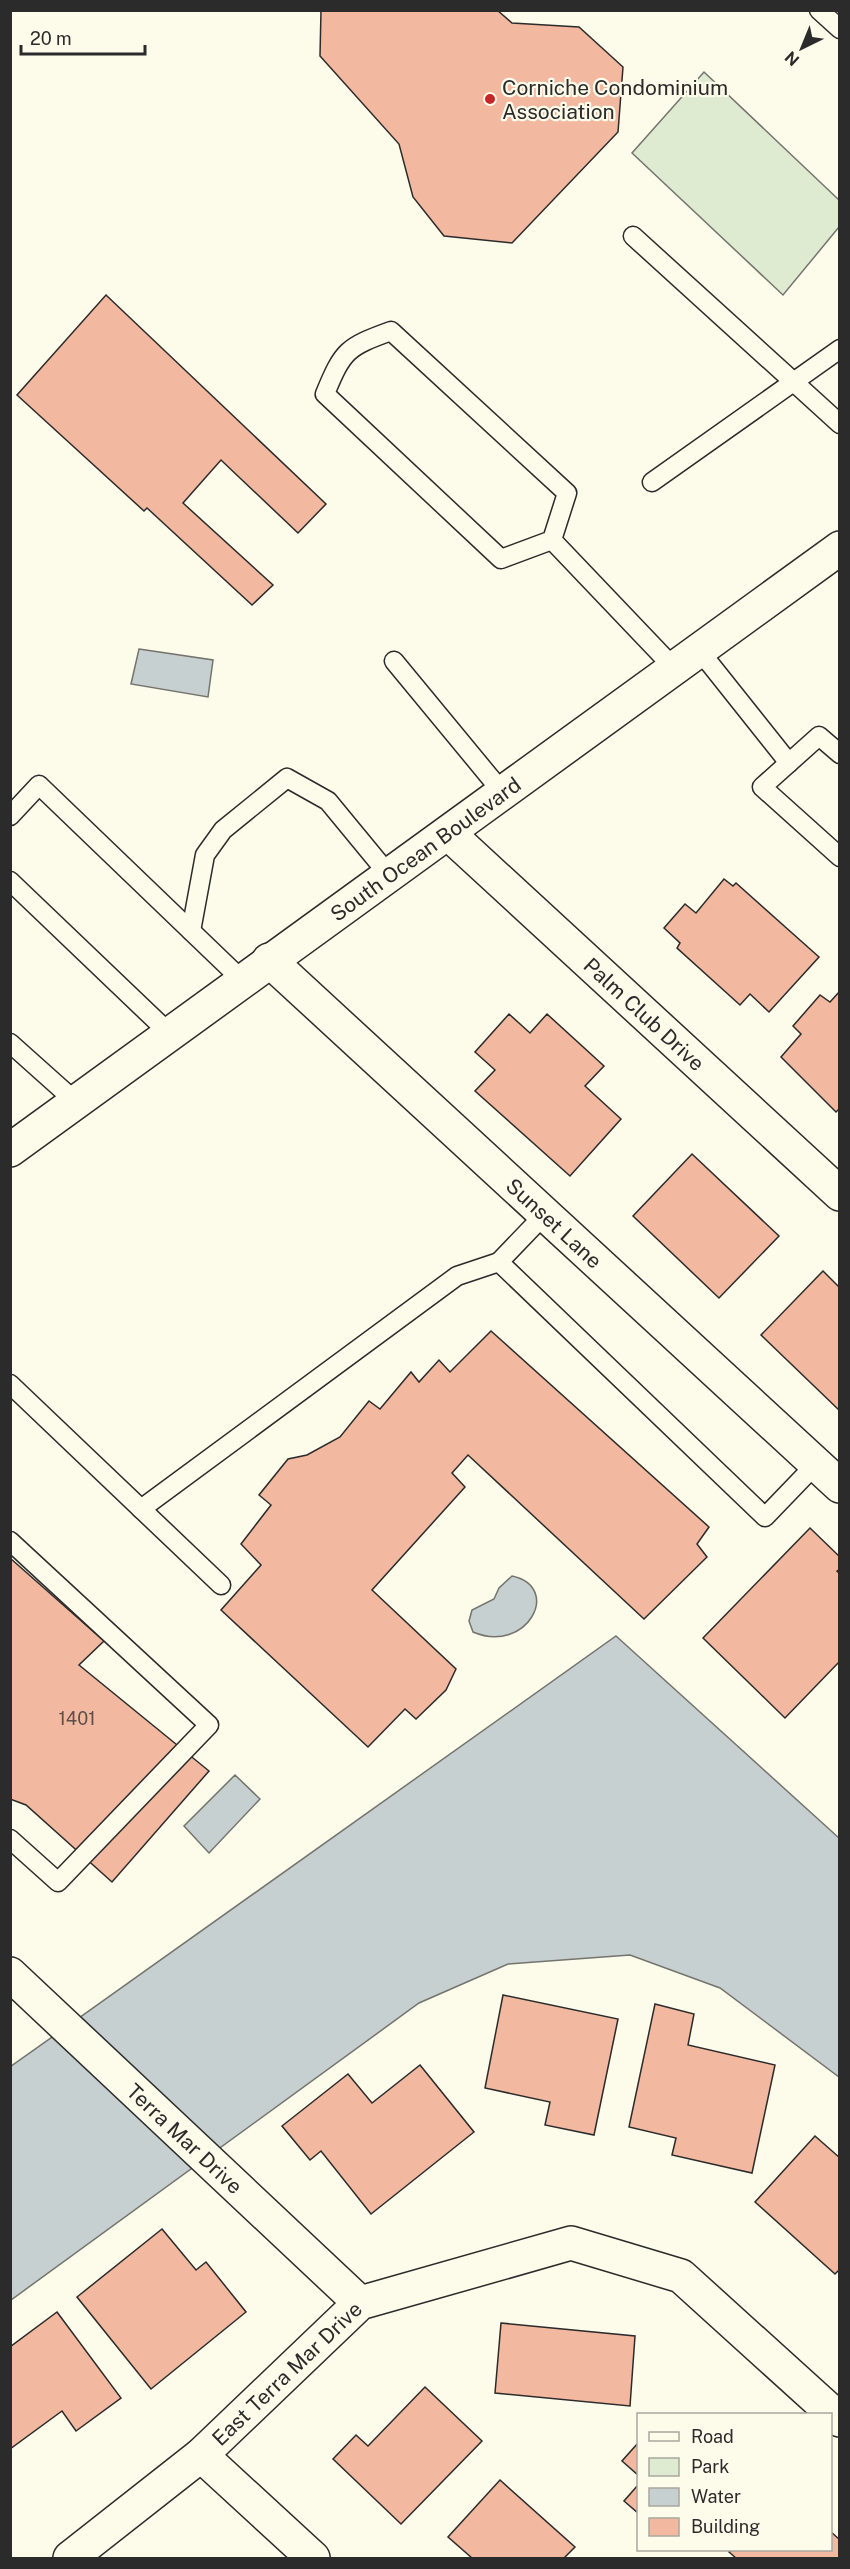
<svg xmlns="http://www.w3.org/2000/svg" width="850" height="2569" font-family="'Public Sans',sans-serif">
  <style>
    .green { fill: #deebd1; stroke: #74746e; stroke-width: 1.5 }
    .water { fill: #c7d0d0; stroke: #74746e; stroke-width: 1.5 }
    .building { fill: #f2b8a0; stroke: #2b2b2b; stroke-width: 1.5 }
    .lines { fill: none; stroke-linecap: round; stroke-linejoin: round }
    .service-casing { stroke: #2b2b2b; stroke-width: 21 }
    .minor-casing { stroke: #2b2b2b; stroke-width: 36 }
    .primary-casing { stroke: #2b2b2b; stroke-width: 36 }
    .service { stroke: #fdfbea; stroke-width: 18 }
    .minor { stroke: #fdfbea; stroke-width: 33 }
    .primary { stroke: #fdfbea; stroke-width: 33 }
    .poi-dot { fill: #c62828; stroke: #fdfbea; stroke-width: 2 }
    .labels { text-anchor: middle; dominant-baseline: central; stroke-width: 4.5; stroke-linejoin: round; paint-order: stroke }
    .number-label { font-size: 18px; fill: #5d4e48 }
    .poi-label { font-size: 21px; fill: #2b2b2b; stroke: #fdfbea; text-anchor: start }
    .street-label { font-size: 21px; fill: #2b2b2b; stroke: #fdfbea }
  </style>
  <rect width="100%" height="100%" fill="#fdfbea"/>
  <!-- green -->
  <path class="green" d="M 704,72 L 839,200 L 839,227 L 783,295 L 632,153 Z"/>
  <!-- water -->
  <g class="water">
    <path d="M 139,649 L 213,660 L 208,697 L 131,684 Z"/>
    <path d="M 512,1576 C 563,1587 527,1655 473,1632 L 469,1621 L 472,1610 L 494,1599 L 499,1588 Z"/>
    <path d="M 616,1636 L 839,1838 L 839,2077 L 720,1988 L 630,1955 L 508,1964 L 419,2003 L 11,2300 L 10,2067 Z"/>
    <path d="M 235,1775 L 260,1799 L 209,1853 L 184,1826 Z"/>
  </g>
  <!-- building -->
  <g class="building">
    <path d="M 321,10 L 497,10 L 512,23 L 579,27 L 623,67 L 618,132 L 512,243 L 444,236 L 413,197 L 399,144 L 320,56 Z"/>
    <path d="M 106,295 L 326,504 L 298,533 L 221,460 L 183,503 L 273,585 L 252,605 L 147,508 L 144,511 L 17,395 Z"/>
    <path d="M 724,879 L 733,886 L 736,883 L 819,957 L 769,1012 L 750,994 L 740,1005 L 677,948 L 680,943 L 664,928 L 685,904 L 696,913 Z"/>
    <path d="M 840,991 L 840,1108 L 836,1112 L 781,1057 L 801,1034 L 793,1026 L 820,995 L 830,1002 Z"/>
    <path d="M 509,1014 L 530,1033 L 547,1014 L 604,1066 L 585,1086 L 621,1119 L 570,1176 L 475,1091 L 495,1070 L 475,1052 Z"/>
    <path d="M 692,1154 L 779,1236 L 719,1298 L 633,1216 Z"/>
    <path d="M 823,1271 L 840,1288 L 840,1411 L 761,1335 Z"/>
    <path d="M 491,1331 L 709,1527 L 697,1544 L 707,1557 L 644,1619 L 468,1455 L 452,1473 L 465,1487 L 372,1590 L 456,1669 L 446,1690 L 416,1719 L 405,1709 L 368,1747 L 221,1610 L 261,1565 L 241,1544 L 271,1505 L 259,1495 L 288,1459 L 307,1455 L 340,1437 L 369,1401 L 380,1409 L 411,1372 L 419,1382 L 439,1360 L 450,1372 Z"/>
    <path d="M 810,1528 L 840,1557 L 840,1569 L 837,1571 L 840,1574 L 840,1661 L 785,1718 L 703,1638 Z"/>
    <path d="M 10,1558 L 104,1641 L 79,1665 L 209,1771 L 112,1882 L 26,1805 L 10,1799 Z"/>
    <path d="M 503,1995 L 618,2019 L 594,2135 L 545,2125 L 550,2102 L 485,2088 Z"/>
    <path d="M 655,2004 L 694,2014 L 688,2045 L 775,2065 L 752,2173 L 672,2155 L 676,2138 L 629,2127 Z"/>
    <path d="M 420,2065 L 474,2132 L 371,2214 L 321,2151 L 310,2160 L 282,2126 L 348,2074 L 372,2103 Z"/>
    <path d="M 815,2136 L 840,2158 L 840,2269 L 835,2274 L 755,2202 Z"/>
    <path d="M 162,2229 L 196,2270 L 206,2262 L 246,2312 L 151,2389 L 77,2297 Z"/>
    <path d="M 57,2312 L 121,2398 L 76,2431 L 62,2411 L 10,2449 L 10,2347 Z"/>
    <path d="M 501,2323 L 635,2336 L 630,2406 L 495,2393 Z"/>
    <path d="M 425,2387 L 482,2441 L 401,2524 L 333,2459 L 356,2435 L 368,2446 Z"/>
    <path d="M 638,2443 L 638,2475 L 622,2461 Z"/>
    <path d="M 500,2480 L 575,2547 L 564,2558 L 472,2558 L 448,2537 Z"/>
    <path d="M 638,2485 L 638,2513 L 624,2501 Z"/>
    <path d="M 830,2531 L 840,2540 L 840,2558 L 736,2558 L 729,2552 L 731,2550 L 830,2550 Z"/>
  </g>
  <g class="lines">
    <defs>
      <g id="service">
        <path d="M 819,10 L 840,29"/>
        <path d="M 633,236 L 840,424"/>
        <path d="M 391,331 L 567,493 L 552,540 L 501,559 L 325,394 C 343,350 347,347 391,331 Z"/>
        <path d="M 652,482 L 840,349"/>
        <path d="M 552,540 L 674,668"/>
        <path d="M 699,650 L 789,763"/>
        <path d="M 394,661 L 503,793"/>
        <path d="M 840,754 L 819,736 L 762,787 L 840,857"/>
        <path d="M 10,816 L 39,785 L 242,980"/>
        <path d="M 10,881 L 169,1033"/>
        <path d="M 191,931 L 205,855 L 223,830 L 287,778 L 328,801 L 389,875"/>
        <path d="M 10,1043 L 76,1102"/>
        <path d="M 545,1214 L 499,1262 L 765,1517 L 816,1464"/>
        <path d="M 10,1384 L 221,1585"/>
        <path d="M 141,1509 L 457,1276 L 499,1262"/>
        <path d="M 10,1541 L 209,1725 L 58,1882 L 10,1839"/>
      </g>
      <g id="minor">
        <path id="s1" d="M 448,833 L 840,1194"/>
        <path id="s2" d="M 269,960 L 840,1486"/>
        <path id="s3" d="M 10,1974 L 360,2303"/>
        <path d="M 201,2455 L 313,2558"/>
        <path id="s4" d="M 70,2558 L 201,2455 L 360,2303 L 571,2243 L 681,2276 L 840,2420"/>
      </g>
      <g id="primary">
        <path id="s5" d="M 10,1150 L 840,548"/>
      </g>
    </defs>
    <!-- service casing -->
    <use href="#service" class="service-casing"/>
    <!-- minor casing -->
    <use href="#minor" class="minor-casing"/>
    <!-- primary casing -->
    <use href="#primary" class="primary-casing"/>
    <!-- service -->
    <use href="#service" class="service"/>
    <!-- minor -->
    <use href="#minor" class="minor"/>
    <!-- primary -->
    <use href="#primary" class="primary"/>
  </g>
  <!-- markers -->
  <circle class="poi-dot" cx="490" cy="99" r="6"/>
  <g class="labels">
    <!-- number labels -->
    <g class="number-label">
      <text x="77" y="1718">1401</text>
    </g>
    <!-- poi labels -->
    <g class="poi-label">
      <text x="502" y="87">Corniche Condominium<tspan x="502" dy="24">Association</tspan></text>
    </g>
    <!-- street labels -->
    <g class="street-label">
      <text stroke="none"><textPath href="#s5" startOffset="513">South Ocean Boulevard</textPath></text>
      <text stroke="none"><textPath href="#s1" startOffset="267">Palm Club Drive</textPath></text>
      <text stroke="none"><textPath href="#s2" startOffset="388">Sunset Lane</textPath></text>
      <text stroke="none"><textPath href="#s3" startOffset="240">Terra Mar Drive</textPath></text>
      <text stroke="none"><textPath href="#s4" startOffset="285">East Terra Mar Drive</textPath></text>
    </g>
  </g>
  <!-- border -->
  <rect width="850" height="2569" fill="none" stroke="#2b2b2b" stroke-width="24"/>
  <!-- legend -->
  <rect x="637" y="2413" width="195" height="138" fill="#fdfbea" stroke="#a9a89e" stroke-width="1.5"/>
  <rect x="649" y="2432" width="30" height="9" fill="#fdfbea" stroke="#a9a89e" stroke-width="1.5"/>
  <text x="691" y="2443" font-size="18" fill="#2b2b2b">Road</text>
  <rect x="649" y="2458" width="30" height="18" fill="#deebd1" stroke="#a9a89e" stroke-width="1.5"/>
  <text x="691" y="2473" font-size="18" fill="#2b2b2b">Park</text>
  <rect x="649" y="2488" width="30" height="18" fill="#c7d0d0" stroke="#a9a89e" stroke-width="1.5"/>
  <text x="691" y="2503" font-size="18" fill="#2b2b2b">Water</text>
  <rect x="649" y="2518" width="30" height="18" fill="#f2b8a0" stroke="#a9a89e" stroke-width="1.5"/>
  <text x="691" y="2533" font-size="18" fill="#2b2b2b">Building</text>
  <!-- north arrow -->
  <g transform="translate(802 48) rotate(223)" stroke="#fdfbea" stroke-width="4.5" paint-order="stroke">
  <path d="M0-4.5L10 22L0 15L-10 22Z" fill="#2b2b2b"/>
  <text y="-9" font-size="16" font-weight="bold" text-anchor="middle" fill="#2b2b2b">N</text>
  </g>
  <!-- scale -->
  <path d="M21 45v9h124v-9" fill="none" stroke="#2b2b2b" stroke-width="3"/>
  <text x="30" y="45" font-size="18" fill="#2b2b2b" stroke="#fdfbea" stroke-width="4.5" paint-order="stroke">20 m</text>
</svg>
